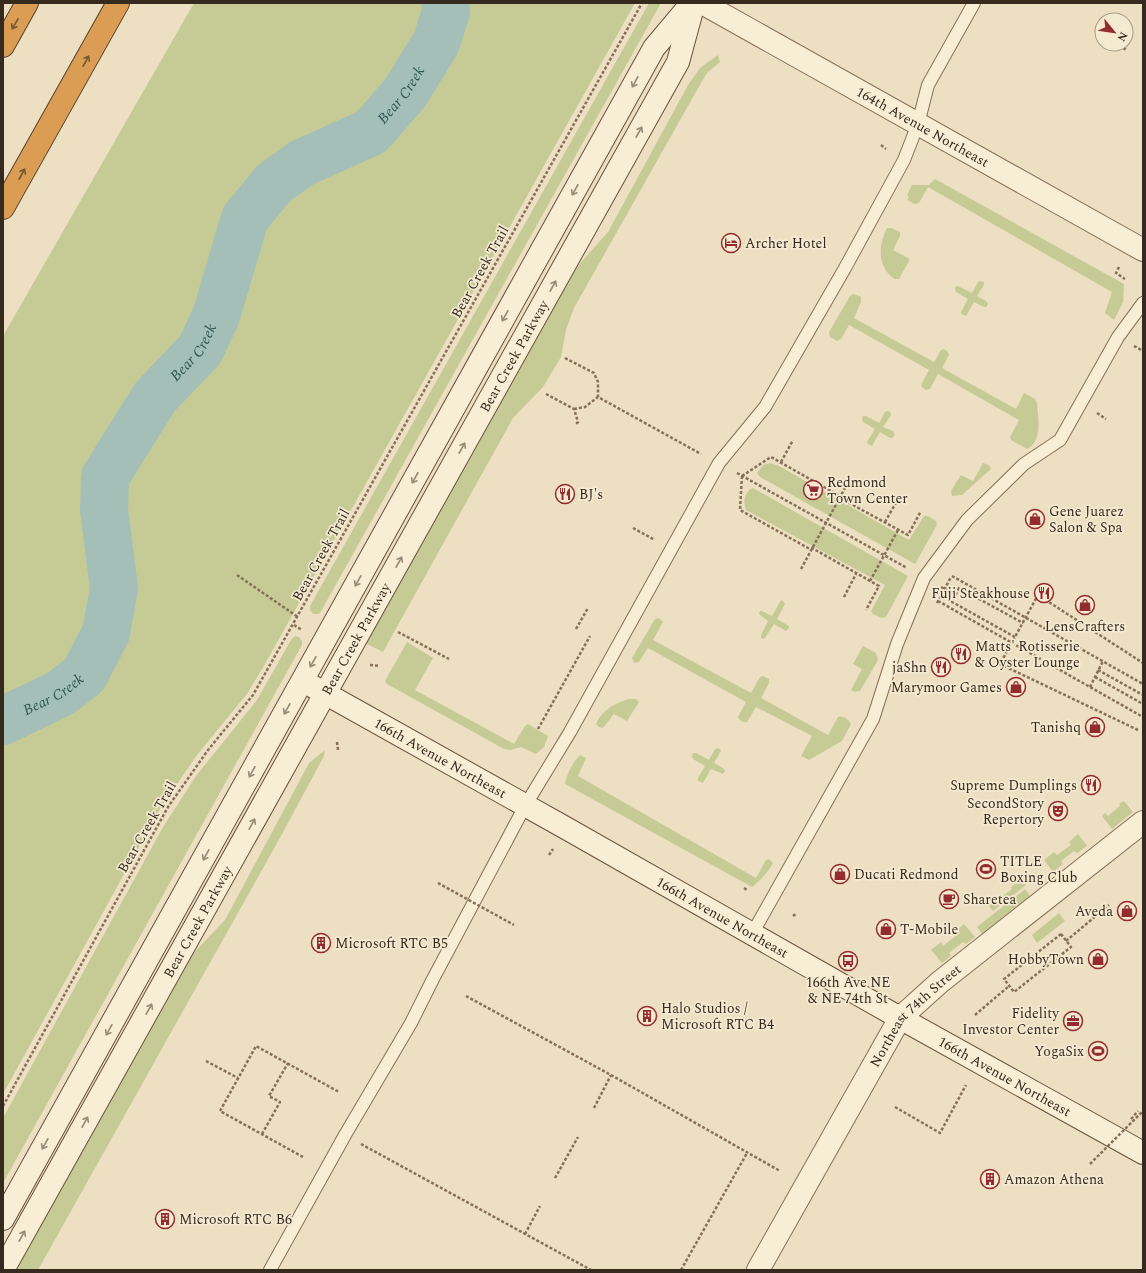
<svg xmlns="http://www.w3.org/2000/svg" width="1146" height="1273" font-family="Spectral,serif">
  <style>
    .green { fill: #c6cb96 }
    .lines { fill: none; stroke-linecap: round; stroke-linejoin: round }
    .river { stroke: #a4bfb7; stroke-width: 48 }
    .lane-casing { stroke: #867059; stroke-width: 14 }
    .street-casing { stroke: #867059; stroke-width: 24 }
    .secondary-casing { stroke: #68513d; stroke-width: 24 }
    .highway-casing { stroke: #543f2e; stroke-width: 24 }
    .path { stroke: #867059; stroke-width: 2.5; stroke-dasharray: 3 2; stroke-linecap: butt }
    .lane { stroke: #f8edd5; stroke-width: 12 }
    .street { stroke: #f8edd5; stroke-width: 22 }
    .secondary { stroke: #f8edd5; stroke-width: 22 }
    .highway { stroke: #db9c54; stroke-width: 22 }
    .path-bridge { stroke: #867059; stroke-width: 2.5; stroke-dasharray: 3 2; stroke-linecap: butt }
    .oneway { stroke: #785733 }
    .oneway2 { stroke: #978b79 }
    .labels { text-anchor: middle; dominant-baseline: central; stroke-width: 3.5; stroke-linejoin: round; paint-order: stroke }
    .street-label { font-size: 14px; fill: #36291d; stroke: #f4e9d1 }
    .poi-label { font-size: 14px; fill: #36291d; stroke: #f4e9d1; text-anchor: start }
    .water-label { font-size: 15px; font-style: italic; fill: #2d5652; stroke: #f4e9d1 }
  </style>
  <rect width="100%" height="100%" fill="#eddfc2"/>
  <!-- green -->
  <g class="green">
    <path d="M 194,3 L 635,3 L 265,664 L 247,694 L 197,755 L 160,809 L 3,1094 L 3,336 Z"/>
    <path d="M 649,3 L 661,3 L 320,613 L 318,614 L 313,614 L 310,610 L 310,606 Z"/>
    <path d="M 718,55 L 720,62 L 707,73 L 701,83 L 574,308 L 566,330 L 561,357 L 543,387 L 513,418 L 383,652 L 365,643 L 567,278 L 608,232 L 688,85 L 700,68 Z"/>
    <path d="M 935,179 L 1124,284 L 1123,302 L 1114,320 L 1105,313 L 1112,292 L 928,187 L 919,203 L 915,204 L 907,200 L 909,197 L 907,195 L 912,185 L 929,185 Z"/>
    <path d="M 887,228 L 891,228 L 900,232 L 900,236 L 893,250 L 910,259 L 899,279 L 895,279 C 877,268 878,245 887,228 Z"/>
    <path d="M 980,281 L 984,282 L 984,285 L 977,296 L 986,301 L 988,304 L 986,307 L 984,307 L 974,302 L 966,316 L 961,314 L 961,312 L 968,299 L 956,292 L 955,289 L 956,286 L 958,286 L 972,293 L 978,282 Z"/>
    <path d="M 854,294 L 861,297 L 861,302 L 854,318 L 934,362 L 941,350 L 944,349 L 947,351 L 949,355 L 942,368 L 1016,409 L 1024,393 L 1035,399 L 1037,403 C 1038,418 1043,441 1027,449 L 1011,440 L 1010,437 L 1019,420 L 938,374 L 930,389 L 926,390 L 922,387 L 921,385 L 929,370 L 849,325 L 841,339 L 837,341 L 830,337 L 829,332 L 850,296 Z"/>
    <path d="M 888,411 L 891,413 L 891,415 L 883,427 L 893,431 L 895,435 L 892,438 L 890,438 L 880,432 L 872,446 L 868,444 L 867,442 L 875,429 L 863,422 L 862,419 L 863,416 L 866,416 L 879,423 L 885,412 Z"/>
    <path d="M 770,463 L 779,466 L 909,540 L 924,516 L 928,516 L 936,521 L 937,525 L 915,564 L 760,477 L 757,473 L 763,465 Z"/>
    <path d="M 983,463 L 989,465 L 991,469 L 962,495 L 952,496 L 951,491 L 961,475 L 973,481 Z"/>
    <path d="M 753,488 L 908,576 L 886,617 L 881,618 L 873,614 L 871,611 L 885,585 L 746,510 C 743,501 744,496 750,489 Z"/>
    <path d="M 781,600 L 783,601 L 785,604 L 777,619 L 789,626 L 789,628 L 786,631 L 774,624 L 765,638 L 763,639 L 761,638 L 761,635 L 768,621 L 759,614 L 760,611 L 762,611 L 772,616 Z"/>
    <path d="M 659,618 L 663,622 L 653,640 L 751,693 L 760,677 L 763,676 L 769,679 L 769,683 L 761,698 L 828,735 L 838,717 C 845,716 848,719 851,724 L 842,741 L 809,760 L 801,756 L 812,736 L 756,707 L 747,722 L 743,722 L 739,719 L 738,717 L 746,702 L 648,648 L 639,662 L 634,663 L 632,658 L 655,619 Z"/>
    <path d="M 295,636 L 299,637 L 302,641 L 302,645 L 3,1183 L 3,1118 L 163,827 L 196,776 L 257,700 L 291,640 Z"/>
    <path d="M 407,642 L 433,658 L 415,690 L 514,744 L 525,726 L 528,724 L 548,736 L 544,747 L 536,754 L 521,747 L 510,750 L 504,749 L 387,684 L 385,681 Z"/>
    <path d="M 863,646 L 876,653 L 878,660 L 860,691 L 855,692 L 851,690 L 862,669 L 853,664 Z"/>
    <path d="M 628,699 L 636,699 L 639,702 L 627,721 L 614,714 L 603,728 L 599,727 L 596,724 C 604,708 613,705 628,699 Z"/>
    <path d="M 718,748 L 720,749 L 721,751 L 714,763 L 723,768 L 725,771 L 723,774 L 711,769 L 703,783 L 698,781 L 698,778 L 705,766 L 693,759 L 692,756 L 693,753 L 696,753 L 709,760 L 715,749 Z"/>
    <path d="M 325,750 L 324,756 L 281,836 L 38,1270 L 13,1270 L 182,965 L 225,920 L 309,763 Z"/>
    <path d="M 580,755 L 586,758 L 578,776 L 756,878 L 766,860 L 769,859 L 773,863 C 767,873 761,880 752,887 L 565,784 C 567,773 573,762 580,755 Z"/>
    <path d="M 1124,801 L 1133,812 L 1112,829 L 1102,816 L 1105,813 L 1108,816 L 1120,806 L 1119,804 Z"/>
    <path d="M 1078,834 L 1087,846 L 1077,853 L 1074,851 L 1061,861 L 1063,864 L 1053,872 L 1044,860 L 1054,852 L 1057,855 L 1071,845 L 1069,842 Z"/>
    <path d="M 1021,879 L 1026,885 L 993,911 L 988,905 L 999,896 L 1000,898 L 1012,889 L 1011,887 Z"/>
    <path d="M 1025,889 L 1030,896 L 982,934 L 977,927 Z"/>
    <path d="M 1059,913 L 1065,921 L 1037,943 L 1032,935 Z"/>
    <path d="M 964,924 L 975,937 L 966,944 L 963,942 L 949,953 L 951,956 L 942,963 L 931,950 L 941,942 L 943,946 L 957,935 L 955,932 Z"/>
  </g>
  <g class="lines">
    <!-- river -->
    <path class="river" id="s1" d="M 3,721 L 61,693 L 84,675 L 106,633 L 114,588 L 104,510 L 105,477 L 155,397 L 200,350 L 216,316 L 245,218 L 274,183 L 302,163 L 371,132 L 405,93 L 436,43 L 446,12 L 445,3"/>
    <defs>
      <g id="lane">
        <path d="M 752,934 L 873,719 L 897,644 L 924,578 L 967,520 L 1024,464 L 1060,440 L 1118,337 L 1143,303"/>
        <path d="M 270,1270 L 345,1135 L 411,1023 L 433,979 L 525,806 L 570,732 L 719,463 L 765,407 L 845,268 L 904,160 L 918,124 L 928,85 L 974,3"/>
      </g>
      <g id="street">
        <path id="s2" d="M 702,3 L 1143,250"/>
        <path id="s3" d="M 758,1270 L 900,1018 L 940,982 L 1143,822"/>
      </g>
      <g id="secondary">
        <path id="s4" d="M 312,686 L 564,827 L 900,1018 L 1143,1153"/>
        <path d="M 3,1219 L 654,48 L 691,4"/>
        <path id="s5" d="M 3,1270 L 678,62 L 694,3"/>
      </g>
      <g id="highway">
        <path d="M 3,46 L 27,3"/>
        <path d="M 3,208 L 118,3"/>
      </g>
    </defs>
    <!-- lane casing -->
    <use href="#lane" class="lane-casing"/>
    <!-- street casing -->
    <use href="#street" class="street-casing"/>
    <!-- secondary casing -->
    <use href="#secondary" class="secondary-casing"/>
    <!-- highway casing -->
    <use href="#highway" class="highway-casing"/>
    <!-- path -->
    <g class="path">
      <path d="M 1124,50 L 1131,37"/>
      <path d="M 881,145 L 886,149"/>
      <path d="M 1119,267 L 1116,273 L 1125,279"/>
      <path d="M 1134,346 L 1143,351"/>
      <path d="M 565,358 L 594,373 L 598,382 L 598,397"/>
      <path d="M 546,394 L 574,409 L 578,422 L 576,424"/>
      <path d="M 574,409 L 585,407 L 598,397 L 701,454"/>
      <path d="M 1097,413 L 1106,419"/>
      <path d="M 781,462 L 793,440"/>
      <path d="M 737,473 L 907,568"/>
      <path d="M 742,476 L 740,510 L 808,548 L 812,548 L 879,586 L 866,610"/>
      <path d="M 742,476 L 771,457 L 838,495 L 840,498 L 908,535 L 921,511"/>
      <path d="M 885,522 L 898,499"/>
      <path d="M 633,528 L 655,540"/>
      <path d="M 801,569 L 851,477"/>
      <path d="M 237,575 L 298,617"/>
      <path d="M 952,576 L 1143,684"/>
      <path d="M 870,581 L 898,530"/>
      <path d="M 941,587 L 955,595"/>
      <path d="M 844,597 L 856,574"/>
      <path d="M 938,601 L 1143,717"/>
      <path d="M 937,603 L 951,577"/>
      <path d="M 294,625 L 302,630"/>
      <path d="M 576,629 L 588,608"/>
      <path d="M 398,632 L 449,659"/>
      <path d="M 1015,637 L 952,602 L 959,588 L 1023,623"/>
      <path d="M 370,665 L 380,666"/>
      <path d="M 1098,670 L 1143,695"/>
      <path d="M 1095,677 L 1143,704"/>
      <path d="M 1090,687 L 1103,661"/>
      <path d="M 538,729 L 590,636"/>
      <path d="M 1138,730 L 1000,664 L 1038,595 L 1143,663"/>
      <path d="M 337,742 L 338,750"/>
      <path d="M 549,855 L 553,849"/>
      <path d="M 744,888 L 747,890"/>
      <path d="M 793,916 L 797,913"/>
      <path d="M 1061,934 L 1071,947 L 1014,992 L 1004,979 Z"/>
      <path d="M 1066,941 L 1109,905"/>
      <path d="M 466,996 L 611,1075 L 780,1171"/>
      <path d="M 975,1015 L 1009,986"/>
      <path d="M 206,1061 L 238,1078"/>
      <path d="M 3,1106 L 168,807 L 208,750 L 253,695 L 642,3"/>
      <path d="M 895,1107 L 940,1133 L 966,1085"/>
      <path d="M 594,1108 L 611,1075"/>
      <path d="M 1131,1119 L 1138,1111"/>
      <path d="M 262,1134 L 280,1102 L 269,1096 L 288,1063"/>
      <path d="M 361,1144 L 591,1270"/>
      <path d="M 303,1157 L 220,1111 L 256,1046 L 339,1092"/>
      <path d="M 555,1178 L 578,1137"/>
      <path d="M 525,1234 L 540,1206"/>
      <path d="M 681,1270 L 747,1153"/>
    </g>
    <!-- lane -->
    <use href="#lane" class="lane"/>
    <!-- street -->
    <use href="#street" class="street"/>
    <!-- secondary -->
    <use href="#secondary" class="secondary"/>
    <!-- highway -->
    <use href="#highway" class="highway"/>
    <!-- path-bridge -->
    <g class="path-bridge">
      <path d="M 438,883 L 514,925"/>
      <path d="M 1090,1164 L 1143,1111"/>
    </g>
  </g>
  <!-- one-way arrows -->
  <defs><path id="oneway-shaft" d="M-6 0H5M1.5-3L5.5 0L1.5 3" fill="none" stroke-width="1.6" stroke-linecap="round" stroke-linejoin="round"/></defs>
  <g class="oneway">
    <use href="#oneway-shaft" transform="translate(15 24) rotate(120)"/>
    <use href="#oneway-shaft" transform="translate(86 61) rotate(-61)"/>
    <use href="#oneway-shaft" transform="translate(22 174) rotate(-61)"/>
  </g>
  <g class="oneway2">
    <use href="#oneway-shaft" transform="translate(635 82) rotate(119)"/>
    <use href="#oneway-shaft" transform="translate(639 132) rotate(-61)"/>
    <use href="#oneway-shaft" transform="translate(575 190) rotate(119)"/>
    <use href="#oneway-shaft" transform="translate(553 286) rotate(-61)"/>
    <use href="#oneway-shaft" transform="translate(505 316) rotate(119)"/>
    <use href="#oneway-shaft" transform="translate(462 448) rotate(-61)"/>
    <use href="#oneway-shaft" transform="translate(415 478) rotate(119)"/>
    <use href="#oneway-shaft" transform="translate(399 562) rotate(-61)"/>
    <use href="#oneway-shaft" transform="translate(358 581) rotate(119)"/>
    <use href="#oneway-shaft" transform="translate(313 662) rotate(119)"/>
    <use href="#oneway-shaft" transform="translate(287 709) rotate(119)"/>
    <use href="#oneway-shaft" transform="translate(252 772) rotate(119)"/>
    <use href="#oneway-shaft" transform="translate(252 824) rotate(-61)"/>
    <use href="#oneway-shaft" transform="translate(206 855) rotate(119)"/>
    <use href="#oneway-shaft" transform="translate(149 1009) rotate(-61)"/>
    <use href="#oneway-shaft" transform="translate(109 1030) rotate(119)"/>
    <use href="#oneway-shaft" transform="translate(85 1122) rotate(-61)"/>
    <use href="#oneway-shaft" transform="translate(45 1144) rotate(119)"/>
    <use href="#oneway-shaft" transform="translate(22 1236) rotate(-61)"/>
  </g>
  <!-- icons -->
  <defs>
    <symbol id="hotel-ring" viewBox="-11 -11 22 22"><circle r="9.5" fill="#f4e9d1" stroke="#942b2e" stroke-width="1.5"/><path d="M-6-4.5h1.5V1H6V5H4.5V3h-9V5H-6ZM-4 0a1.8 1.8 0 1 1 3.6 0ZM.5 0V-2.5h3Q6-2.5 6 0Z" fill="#942b2e"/></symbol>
    <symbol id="supermarket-ring" viewBox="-11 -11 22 22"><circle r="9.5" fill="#f4e9d1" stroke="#942b2e" stroke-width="1.5"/><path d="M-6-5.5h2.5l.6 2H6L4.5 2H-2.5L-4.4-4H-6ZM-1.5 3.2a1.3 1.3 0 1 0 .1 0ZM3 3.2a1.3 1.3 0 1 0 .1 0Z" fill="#942b2e"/></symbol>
    <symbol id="restaurant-ring" viewBox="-11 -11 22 22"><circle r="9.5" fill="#f4e9d1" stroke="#942b2e" stroke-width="1.5"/><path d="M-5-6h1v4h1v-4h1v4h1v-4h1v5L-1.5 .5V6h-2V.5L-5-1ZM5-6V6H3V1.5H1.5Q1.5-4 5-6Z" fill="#942b2e"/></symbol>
    <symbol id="shop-ring" viewBox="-11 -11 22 22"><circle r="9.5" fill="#f4e9d1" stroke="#942b2e" stroke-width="1.5"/><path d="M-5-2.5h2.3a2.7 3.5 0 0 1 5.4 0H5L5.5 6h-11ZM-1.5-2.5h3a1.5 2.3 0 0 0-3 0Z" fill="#942b2e"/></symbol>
    <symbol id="theatre-ring" viewBox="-11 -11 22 22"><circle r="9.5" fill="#f4e9d1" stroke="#942b2e" stroke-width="1.5"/><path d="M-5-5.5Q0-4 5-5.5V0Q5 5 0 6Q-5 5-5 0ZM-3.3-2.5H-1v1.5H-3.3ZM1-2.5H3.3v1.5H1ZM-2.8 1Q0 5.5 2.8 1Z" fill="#942b2e"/></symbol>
    <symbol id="stadium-ring" viewBox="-11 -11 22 22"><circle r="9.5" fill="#f4e9d1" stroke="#942b2e" stroke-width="1.5"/><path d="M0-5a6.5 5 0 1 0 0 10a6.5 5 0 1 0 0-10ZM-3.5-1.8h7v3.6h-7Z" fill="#942b2e"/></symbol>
    <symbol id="cafe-ring" viewBox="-11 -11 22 22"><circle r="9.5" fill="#f4e9d1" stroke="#942b2e" stroke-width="1.5"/><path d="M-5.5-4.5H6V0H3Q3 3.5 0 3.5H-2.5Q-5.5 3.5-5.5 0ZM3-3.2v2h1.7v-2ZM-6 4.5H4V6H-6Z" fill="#942b2e"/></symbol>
    <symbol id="building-ring" viewBox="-11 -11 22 22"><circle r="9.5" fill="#f4e9d1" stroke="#942b2e" stroke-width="1.5"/><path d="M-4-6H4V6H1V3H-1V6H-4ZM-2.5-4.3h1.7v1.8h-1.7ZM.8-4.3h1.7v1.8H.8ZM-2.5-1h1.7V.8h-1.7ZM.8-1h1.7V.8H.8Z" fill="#942b2e"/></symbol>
    <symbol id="bus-ring" viewBox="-11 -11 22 22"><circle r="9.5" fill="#f4e9d1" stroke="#942b2e" stroke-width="1.5"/><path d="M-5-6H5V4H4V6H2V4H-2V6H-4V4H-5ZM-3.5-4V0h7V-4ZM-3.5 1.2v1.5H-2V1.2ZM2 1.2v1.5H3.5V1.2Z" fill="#942b2e"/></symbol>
    <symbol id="office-ring" viewBox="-11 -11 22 22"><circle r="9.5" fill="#f4e9d1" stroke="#942b2e" stroke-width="1.5"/><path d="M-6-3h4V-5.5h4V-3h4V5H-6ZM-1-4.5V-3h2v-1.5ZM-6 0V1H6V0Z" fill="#942b2e"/></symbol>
  </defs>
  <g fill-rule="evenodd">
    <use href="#hotel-ring" x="720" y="232" width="22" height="22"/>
    <use href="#supermarket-ring" x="802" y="479" width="22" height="22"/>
    <use href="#restaurant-ring" x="554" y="483" width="22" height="22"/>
    <use href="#shop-ring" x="1024" y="508" width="22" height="22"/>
    <use href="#restaurant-ring" x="1033" y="582" width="22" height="22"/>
    <use href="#shop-ring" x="1074" y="594" width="22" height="22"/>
    <use href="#restaurant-ring" x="950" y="643" width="22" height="22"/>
    <use href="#restaurant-ring" x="930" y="656" width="22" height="22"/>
    <use href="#shop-ring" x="1005" y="676" width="22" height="22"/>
    <use href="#shop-ring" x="1084" y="716" width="22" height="22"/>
    <use href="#restaurant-ring" x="1080" y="774" width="22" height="22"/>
    <use href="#theatre-ring" x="1047" y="800" width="22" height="22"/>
    <use href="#stadium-ring" x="975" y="858" width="22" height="22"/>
    <use href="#shop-ring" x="829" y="863" width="22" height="22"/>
    <use href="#cafe-ring" x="938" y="888" width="22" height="22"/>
    <use href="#shop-ring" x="1116" y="900" width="22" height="22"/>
    <use href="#shop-ring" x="875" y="918" width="22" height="22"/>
    <use href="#building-ring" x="310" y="932" width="22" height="22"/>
    <use href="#shop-ring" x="1087" y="948" width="22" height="22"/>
    <use href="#bus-ring" x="837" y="950" width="22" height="22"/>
    <use href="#building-ring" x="636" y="1005" width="22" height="22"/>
    <use href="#office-ring" x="1062" y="1010" width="22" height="22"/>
    <use href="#stadium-ring" x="1087" y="1040" width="22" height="22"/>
    <use href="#building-ring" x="979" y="1168" width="22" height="22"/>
    <use href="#building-ring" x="154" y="1208" width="22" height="22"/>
  </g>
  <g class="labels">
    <!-- street labels -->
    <g class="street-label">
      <text stroke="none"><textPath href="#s2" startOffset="253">164th Avenue Northeast</textPath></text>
      <text transform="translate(480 272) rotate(-61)">Bear Creek Trail</text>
      <text stroke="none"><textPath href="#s5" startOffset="1047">Bear Creek Parkway</textPath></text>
      <text transform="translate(321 555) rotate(-61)">Bear Creek Trail</text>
      <text stroke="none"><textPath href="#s5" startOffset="723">Bear Creek Parkway</textPath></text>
      <text stroke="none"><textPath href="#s4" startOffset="147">166th Avenue Northeast</textPath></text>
      <text transform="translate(147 827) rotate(-60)">Bear Creek Trail</text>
      <text stroke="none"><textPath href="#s4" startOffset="471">166th Avenue Northeast</textPath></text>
      <text stroke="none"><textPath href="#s5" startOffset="399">Bear Creek Parkway</textPath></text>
      <text stroke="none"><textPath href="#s3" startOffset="301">Northeast 74th Street</textPath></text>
      <text stroke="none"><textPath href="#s4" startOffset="795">166th Avenue Northeast</textPath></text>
    </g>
    <!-- poi labels -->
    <g class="poi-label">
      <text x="745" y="243">Archer Hotel</text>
      <text x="827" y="482">Redmond<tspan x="827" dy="16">Town Center</tspan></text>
      <text x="579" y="494">BJ's</text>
      <text x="1049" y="511">Gene Juarez<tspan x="1049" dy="16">Salon &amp; Spa</tspan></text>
      <text x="1030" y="593" text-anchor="end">Fuji Steakhouse</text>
      <text x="1085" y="626" text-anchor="middle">LensCrafters</text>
      <text x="975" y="646">Matts' Rotisserie<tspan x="975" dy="16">&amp; Oyster Lounge</tspan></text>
      <text x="927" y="667" text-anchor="end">jaShn</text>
      <text x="1002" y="687" text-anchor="end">Marymoor Games</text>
      <text x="1081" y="727" text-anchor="end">Tanishq</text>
      <text x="1077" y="785" text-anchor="end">Supreme Dumplings</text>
      <text x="1044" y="803" text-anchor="end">SecondStory<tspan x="1044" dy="16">Repertory</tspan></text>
      <text x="1000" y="861">TITLE<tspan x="1000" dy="16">Boxing Club</tspan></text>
      <text x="854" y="874">Ducati Redmond</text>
      <text x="963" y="899">Sharetea</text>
      <text x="1113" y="911" text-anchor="end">Aveda</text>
      <text x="900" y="929">T-Mobile</text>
      <text x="335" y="943">Microsoft RTC B5</text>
      <text x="1084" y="959" text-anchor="end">HobbyTown</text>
      <text x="848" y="982" text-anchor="middle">166th Ave NE<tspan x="848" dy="16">&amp; NE 74th St</tspan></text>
      <text x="661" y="1008">Halo Studios /<tspan x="661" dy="16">Microsoft RTC B4</tspan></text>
      <text x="1059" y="1013" text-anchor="end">Fidelity<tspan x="1059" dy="16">Investor Center</tspan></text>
      <text x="1084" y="1051" text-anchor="end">YogaSix</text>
      <text x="1004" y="1179">Amazon Athena</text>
      <text x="179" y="1219">Microsoft RTC B6</text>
    </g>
    <!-- water labels -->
    <g class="water-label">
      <text stroke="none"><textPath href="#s1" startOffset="801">Bear Creek</textPath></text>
      <text stroke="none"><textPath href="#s1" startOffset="452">Bear Creek</textPath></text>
      <text stroke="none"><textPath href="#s1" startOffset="57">Bear Creek</textPath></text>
    </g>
  </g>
  <!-- border -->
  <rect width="1146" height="1273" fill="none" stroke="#36291d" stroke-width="8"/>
  <!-- north arrow -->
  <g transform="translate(1114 32) rotate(119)"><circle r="19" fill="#f4e9d1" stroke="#a89c89"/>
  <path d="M0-3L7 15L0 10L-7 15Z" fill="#942b2e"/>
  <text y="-6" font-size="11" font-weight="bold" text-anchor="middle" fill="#36291d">N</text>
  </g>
</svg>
